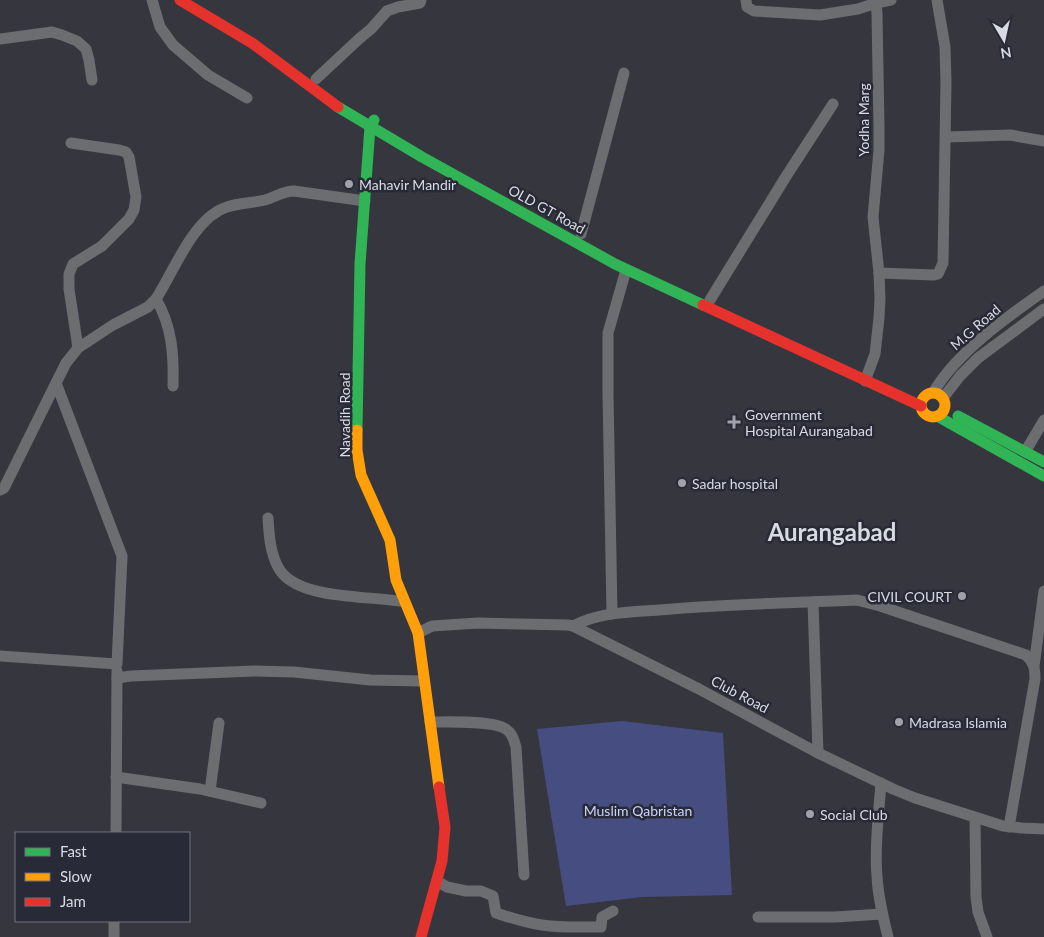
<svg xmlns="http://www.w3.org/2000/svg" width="1044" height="937" font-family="Lato,sans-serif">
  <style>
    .green { fill: #464d81 }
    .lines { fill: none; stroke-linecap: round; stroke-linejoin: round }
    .street { stroke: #6c6d70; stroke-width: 11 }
    .fast { stroke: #30b455; stroke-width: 11 }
    .slow { stroke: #ff9f0a; stroke-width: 11 }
    .jam { stroke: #e5322d; stroke-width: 11 }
    .poi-dot { fill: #a0a2a9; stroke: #282b37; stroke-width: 2 }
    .labels { text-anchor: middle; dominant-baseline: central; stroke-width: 5; stroke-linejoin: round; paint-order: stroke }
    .street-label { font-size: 14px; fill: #d9dbe3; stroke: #282b37 }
    .poi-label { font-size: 14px; fill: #d9dbe3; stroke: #282b37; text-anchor: start }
    .park-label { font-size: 14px; fill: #cbd3fa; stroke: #282b37 }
    .town-label { font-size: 24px; font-weight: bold; fill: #d9dbe3; stroke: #282b37 }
  </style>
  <rect width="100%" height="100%" fill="#36373e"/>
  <!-- green -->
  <path class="green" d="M 622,721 L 723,733 L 732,895 L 642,897 L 566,906 L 537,729 Z"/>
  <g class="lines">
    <!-- street -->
    <g class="street">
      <path d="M 152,0 L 160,27 L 173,45 L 208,75 L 247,98"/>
      <path d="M 746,0 L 747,7 L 754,11 L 820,15 L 858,9 L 876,3 L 877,14 L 879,127 L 879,150 L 873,217 L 879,273 L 880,299 L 879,318 L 875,354 L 865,381"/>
      <path d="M 876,3 L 891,0"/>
      <path d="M 0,39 L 52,32 L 62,35 L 77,41 L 86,49 L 89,60 L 92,80"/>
      <path d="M 316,79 L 360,38 L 371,29 L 387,11 L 398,7 L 420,3 L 421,0"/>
      <path d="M 946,137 L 1010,135 L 1044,141"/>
      <path d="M 71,143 L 119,150 L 126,152 L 129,157 L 136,197 L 134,210 L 129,219 L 102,246 L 73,264 L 69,274 L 69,289 L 78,348"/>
      <path d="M 581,234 L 624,73"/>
      <path d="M 879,273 L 934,275 L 938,274 L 943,263 L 946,82 L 945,47 L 937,0"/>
      <path d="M 156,299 C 172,326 174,355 173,386"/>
      <path d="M 710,300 L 785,178 L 833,104"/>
      <path d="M 56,383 L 66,363 L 78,348 L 113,325 L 148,307 L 156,299 C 174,271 194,217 227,207 C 239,203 253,203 265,200 C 275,197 283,191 294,191 L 365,201"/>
      <path d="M 933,393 C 956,353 1007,317 1044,291"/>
      <path d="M 943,398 L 960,376 L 978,358 L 1044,309"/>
      <path d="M 1025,452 L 1044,420"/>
      <path d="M 0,490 L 4,488 L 56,383 L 122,556 L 117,664 L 0,656"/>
      <path d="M 268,518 C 269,534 270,552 278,567 C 295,601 372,595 404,602"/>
      <path d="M 813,602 L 818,753"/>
      <path d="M 612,614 L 608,394 L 608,333 L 626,270"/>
      <path d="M 573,626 C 599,612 631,612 659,610 C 725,604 791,603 857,600 L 880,606 L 1026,655 C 1034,662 1035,669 1035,679 L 1009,827"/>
      <path d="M 418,633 L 432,626 L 478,623 L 568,625 L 573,626 L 699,689 L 818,753 L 893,789 L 915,798 L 1003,826 L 1022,828 L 1044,829"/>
      <path d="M 1034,666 L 1044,591"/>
      <path d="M 117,678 L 131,676 L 254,671 L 294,672 L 370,680 L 424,681"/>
      <path d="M 430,722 C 447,722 496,720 507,730 C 513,734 514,741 516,747 L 524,875"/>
      <path d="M 116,777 L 200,789 L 261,803"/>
      <path d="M 881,783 C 879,812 874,848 877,876 C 878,897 883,917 888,937"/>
      <path d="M 210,791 L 219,723"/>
      <path d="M 975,817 L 976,897 L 978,912 L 987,937"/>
      <path d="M 116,833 L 117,671"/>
      <path d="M 437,881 L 447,887 L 466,891 L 481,891 L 493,896 L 496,913 C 511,918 527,923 542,925 C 562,928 582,927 601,927 L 602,917 L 613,911"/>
      <path d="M 758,917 L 835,917 L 882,914"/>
      <path d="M 114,937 L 114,921"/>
    </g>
    <!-- fast -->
    <g class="fast">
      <path d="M 338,107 L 422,157 L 615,264 L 703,305"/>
      <path d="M 937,416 L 1044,476"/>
      <path d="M 958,416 L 1044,462"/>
      <path d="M 357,430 L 360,264 L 370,127 L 374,120"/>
    </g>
    <!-- slow -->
    <g class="slow">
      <circle cx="933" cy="405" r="12"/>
      <path d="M 357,430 L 357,450 L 361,475 L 390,540 L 396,580 L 418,633 L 439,787"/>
    </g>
    <!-- jam -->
    <g class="jam">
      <path d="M 180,0 L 252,43 L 338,107"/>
      <path d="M 703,305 L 921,406"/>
      <path d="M 421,937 L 442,861 L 445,827 L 439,787"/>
    </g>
  </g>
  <!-- markers -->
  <g class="poi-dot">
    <circle cx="349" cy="184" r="5"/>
    <path d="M731.5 414.5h5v5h5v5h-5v5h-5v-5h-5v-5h5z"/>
    <circle cx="682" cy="483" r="5"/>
    <circle cx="962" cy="596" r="5"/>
    <circle cx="899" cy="722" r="5"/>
    <circle cx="810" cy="814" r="5"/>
  </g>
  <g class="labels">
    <!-- street labels -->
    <g class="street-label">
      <text transform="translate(863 120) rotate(-90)">Yodha Marg</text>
      <text transform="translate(547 209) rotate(29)">OLD GT Road</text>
      <text transform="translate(975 327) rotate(-41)">M.G Road</text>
      <text transform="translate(344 415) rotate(-90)">Navadih Road</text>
      <text transform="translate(740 694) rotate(28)">Club Road</text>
    </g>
    <!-- poi labels -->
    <g class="poi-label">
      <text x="359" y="184">Mahavir Mandir</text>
      <text x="745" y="414">Government<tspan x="745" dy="16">Hospital Aurangabad</tspan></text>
      <text x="692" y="483">Sadar hospital</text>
      <text x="952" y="596" text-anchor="end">CIVIL COURT</text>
      <text x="909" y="722">Madrasa Islamia</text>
      <text x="820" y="814">Social Club</text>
    </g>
    <!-- park labels -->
    <g class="park-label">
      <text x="638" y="810">Muslim Qabristan</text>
    </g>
    <!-- town labels -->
    <g class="town-label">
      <text x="832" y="531">Aurangabad</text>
    </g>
  </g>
  <!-- legend -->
  <rect x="15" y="832" width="175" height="90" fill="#282b37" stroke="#6f717c"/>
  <rect x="25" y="848" width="25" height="8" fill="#30b455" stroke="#6f717c"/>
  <text x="60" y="857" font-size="15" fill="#d9dbe3">Fast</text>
  <rect x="25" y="873" width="25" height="8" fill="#ff9f0a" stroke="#6f717c"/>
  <text x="60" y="882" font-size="15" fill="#d9dbe3">Slow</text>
  <rect x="25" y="898" width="25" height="8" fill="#e5322d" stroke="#6f717c"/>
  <text x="60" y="907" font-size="15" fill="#d9dbe3">Jam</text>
  <!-- north arrow -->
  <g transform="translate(1004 40) rotate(171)" stroke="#282b37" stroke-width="4" paint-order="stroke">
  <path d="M0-4L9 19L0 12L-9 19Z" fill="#d9dbe3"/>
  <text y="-8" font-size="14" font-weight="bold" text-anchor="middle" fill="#d9dbe3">N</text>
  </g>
</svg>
